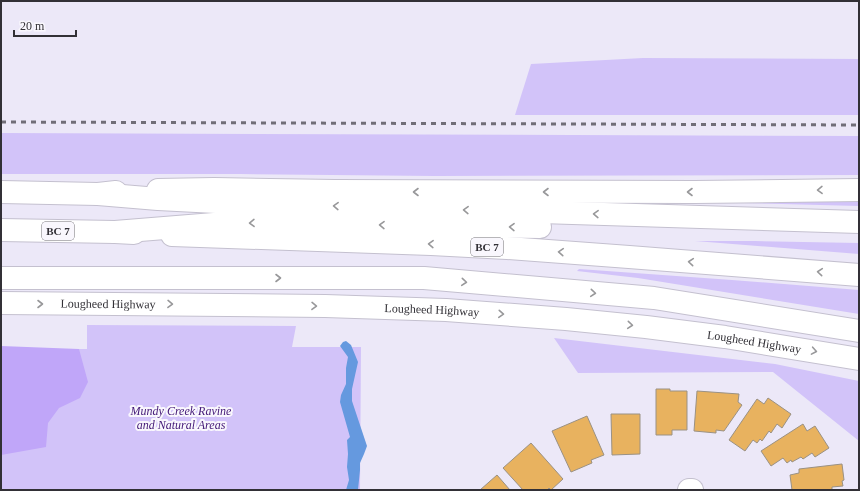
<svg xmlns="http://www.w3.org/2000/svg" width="860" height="491" font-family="'Times New Roman',serif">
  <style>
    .green { fill: #d2c3f9 }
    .forest { fill: #c0a6f9 }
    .water { fill: #6599df }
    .building { fill: #e8b25f; stroke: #9a9184 }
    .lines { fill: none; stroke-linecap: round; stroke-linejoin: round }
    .street-casing { stroke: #c4c0cf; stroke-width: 24 }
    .primary-casing { stroke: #c4c0cf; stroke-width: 24 }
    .highway-casing { stroke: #c4c0cf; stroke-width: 24 }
    .street { stroke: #fff; stroke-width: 22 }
    .primary { stroke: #fff; stroke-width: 22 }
    .highway { stroke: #fff; stroke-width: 22 }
    .rail { stroke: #716e78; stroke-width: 3; stroke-dasharray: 5 5; stroke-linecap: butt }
    .oneway { stroke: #98989a }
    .labels { text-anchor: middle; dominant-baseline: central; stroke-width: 4; stroke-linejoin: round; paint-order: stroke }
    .shield { fill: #f9f7fd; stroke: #6e6c72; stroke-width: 1 }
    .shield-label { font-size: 11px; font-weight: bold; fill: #323036 }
    .street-label { font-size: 12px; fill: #323036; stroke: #f9f7fd }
    .park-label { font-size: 12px; font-style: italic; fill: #421776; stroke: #f9f7fd }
  </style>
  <rect width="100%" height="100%" fill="#ece8f8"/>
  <!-- green -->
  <g class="green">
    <path d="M 643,58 L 859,59 L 859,115 L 515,115 L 531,64 Z"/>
    <path d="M 1,133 L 859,136 L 859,175 L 435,176 L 240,174 L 1,174 Z"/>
    <path d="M 859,199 L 859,206 L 665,201 Z"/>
    <path d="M 695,241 L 755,241 L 859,243 L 859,254 Z"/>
    <path d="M 579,269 L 732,280 L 859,290 L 859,314 L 638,278 L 577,271 Z"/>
    <path d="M 87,325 L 296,326 L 292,347 L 361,347 L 360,490 L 1,490 L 1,353 L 79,349 L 87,349 Z"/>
    <path d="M 554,338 L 775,364 L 859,381 L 859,441 L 773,372 L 578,373 Z"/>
  </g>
  <!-- forest -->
  <path class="forest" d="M 1,346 L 79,349 L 88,382 L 80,398 L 59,408 L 48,423 L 46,447 L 1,455 Z"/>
  <!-- water -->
  <path class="water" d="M 346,341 L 351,345 L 358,362 L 352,389 L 352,401 L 367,446 L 364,454 L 360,463 L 360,470 L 358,490 L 346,490 L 349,480 L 347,467 L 348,454 L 347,440 L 350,437 L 340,402 L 341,395 L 346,384 L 346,368 L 348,357 L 340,346 L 343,342 Z"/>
  <!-- building -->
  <g class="building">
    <path d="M 656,389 L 670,389 L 670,391 L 687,391 L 687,430 L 672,430 L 672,435 L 656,435 Z"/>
    <path d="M 697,391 L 739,394 L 738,402 L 742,405 L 724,431 L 716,430 L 716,433 L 694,431 Z"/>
    <path d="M 768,398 L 791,414 L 782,428 L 777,424 L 771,433 L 769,431 L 762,441 L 760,439 L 757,443 L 753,440 L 745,451 L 729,440 L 757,399 L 764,404 Z"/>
    <path d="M 611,414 L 640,414 L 640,454 L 612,455 Z"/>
    <path d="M 587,416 L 604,455 L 591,460 L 592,463 L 571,472 L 552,431 Z"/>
    <path d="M 803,424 L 807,431 L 815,426 L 829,448 L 815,457 L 812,453 L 803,459 L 801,457 L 792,462 L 791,460 L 787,463 L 783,458 L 771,466 L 761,451 Z"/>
    <path d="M 531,443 L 563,479 L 551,490 L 549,488 L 547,490 L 523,490 L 503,468 Z"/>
    <path d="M 842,464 L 844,480 L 842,481 L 843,486 L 832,487 L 832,490 L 792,490 L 790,475 L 799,473 L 799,469 Z"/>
    <path d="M 497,475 L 510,490 L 480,490 Z"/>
  </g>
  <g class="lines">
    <defs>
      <path id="street" d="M 689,490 L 692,490"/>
      <g id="primary">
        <path d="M 158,190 L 214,189 L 335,191 L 694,192 L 859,190"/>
        <path d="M 1,192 L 98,194 L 116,192"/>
        <path d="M 1,230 L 115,232 L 134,233"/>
        <path d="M 172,235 L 431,244 L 507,248 L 629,257 L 859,275"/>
        <path id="s1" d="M 1,303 L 325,306 L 446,310 L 566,319 L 646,327 L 725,337 L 859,359"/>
      </g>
      <g id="highway">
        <path d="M 98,194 L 158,199 L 216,202 L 859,222"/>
        <path d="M 115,232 L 214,224 L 268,222 L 540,227"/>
        <path d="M 1,278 L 424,278 L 654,298 L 859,331"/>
      </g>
    </defs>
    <!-- street casing -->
    <use href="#street" class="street-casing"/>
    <!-- primary casing -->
    <use href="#primary" class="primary-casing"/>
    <!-- highway casing -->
    <use href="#highway" class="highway-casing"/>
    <!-- street -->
    <use href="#street" class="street"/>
    <!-- primary -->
    <use href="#primary" class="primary"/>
    <!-- highway -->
    <use href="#highway" class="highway"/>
    <!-- rail -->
    <path class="rail" d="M 1,122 L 859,125"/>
  </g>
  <!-- one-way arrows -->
  <defs><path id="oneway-chevron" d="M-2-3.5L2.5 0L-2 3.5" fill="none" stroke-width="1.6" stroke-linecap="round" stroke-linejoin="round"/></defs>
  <g class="oneway">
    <use href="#oneway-chevron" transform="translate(820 190) rotate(179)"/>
    <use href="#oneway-chevron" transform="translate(416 192) rotate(-180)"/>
    <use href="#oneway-chevron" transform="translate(546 192) rotate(-180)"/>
    <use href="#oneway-chevron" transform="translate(690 192) rotate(180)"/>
    <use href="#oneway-chevron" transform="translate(336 206) rotate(-178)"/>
    <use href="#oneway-chevron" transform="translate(466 210) rotate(-178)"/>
    <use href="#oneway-chevron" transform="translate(596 214) rotate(-178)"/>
    <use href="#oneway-chevron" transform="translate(252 223) rotate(179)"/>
    <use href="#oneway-chevron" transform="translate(382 225) rotate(-179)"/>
    <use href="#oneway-chevron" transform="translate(512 227) rotate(-179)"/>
    <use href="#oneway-chevron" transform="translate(431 244) rotate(-178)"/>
    <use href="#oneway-chevron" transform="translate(561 252) rotate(-176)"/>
    <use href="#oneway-chevron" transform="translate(691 262) rotate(-175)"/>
    <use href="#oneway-chevron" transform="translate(820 272) rotate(-175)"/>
    <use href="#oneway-chevron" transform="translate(278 278)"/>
    <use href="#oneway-chevron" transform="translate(464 282) rotate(5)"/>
    <use href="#oneway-chevron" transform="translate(593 293) rotate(5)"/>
    <use href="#oneway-chevron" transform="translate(40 304)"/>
    <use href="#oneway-chevron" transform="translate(170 304) rotate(1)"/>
    <use href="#oneway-chevron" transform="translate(314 306) rotate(1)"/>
    <use href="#oneway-chevron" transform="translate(501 314) rotate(4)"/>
    <use href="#oneway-chevron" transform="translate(630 325) rotate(5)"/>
    <use href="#oneway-chevron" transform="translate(814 351) rotate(10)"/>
  </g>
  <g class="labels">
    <!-- shield labels -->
    <g class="shield">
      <rect x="42" y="222" width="32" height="18" rx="3"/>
      <rect x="471" y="238" width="32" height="18" rx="3"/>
    </g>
    <g class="shield-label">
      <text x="58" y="231">BC 7</text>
      <text x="487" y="247">BC 7</text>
    </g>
    <!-- street labels -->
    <g class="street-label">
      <text stroke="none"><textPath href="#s1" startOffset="107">Lougheed Highway</textPath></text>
      <text stroke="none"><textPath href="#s1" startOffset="431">Lougheed Highway</textPath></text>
      <text stroke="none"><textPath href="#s1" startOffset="755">Lougheed Highway</textPath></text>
    </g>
    <!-- park labels -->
    <g class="park-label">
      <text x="181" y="411">Mundy Creek Ravine<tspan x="181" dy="14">and Natural Areas</tspan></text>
    </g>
  </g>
  <!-- border -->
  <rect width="860" height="491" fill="none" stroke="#323036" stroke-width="4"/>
  <!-- scale -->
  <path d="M14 30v6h62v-6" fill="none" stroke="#323036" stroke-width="2"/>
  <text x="20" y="30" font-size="12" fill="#323036" stroke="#f9f7fd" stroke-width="3" paint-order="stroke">20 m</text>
</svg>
